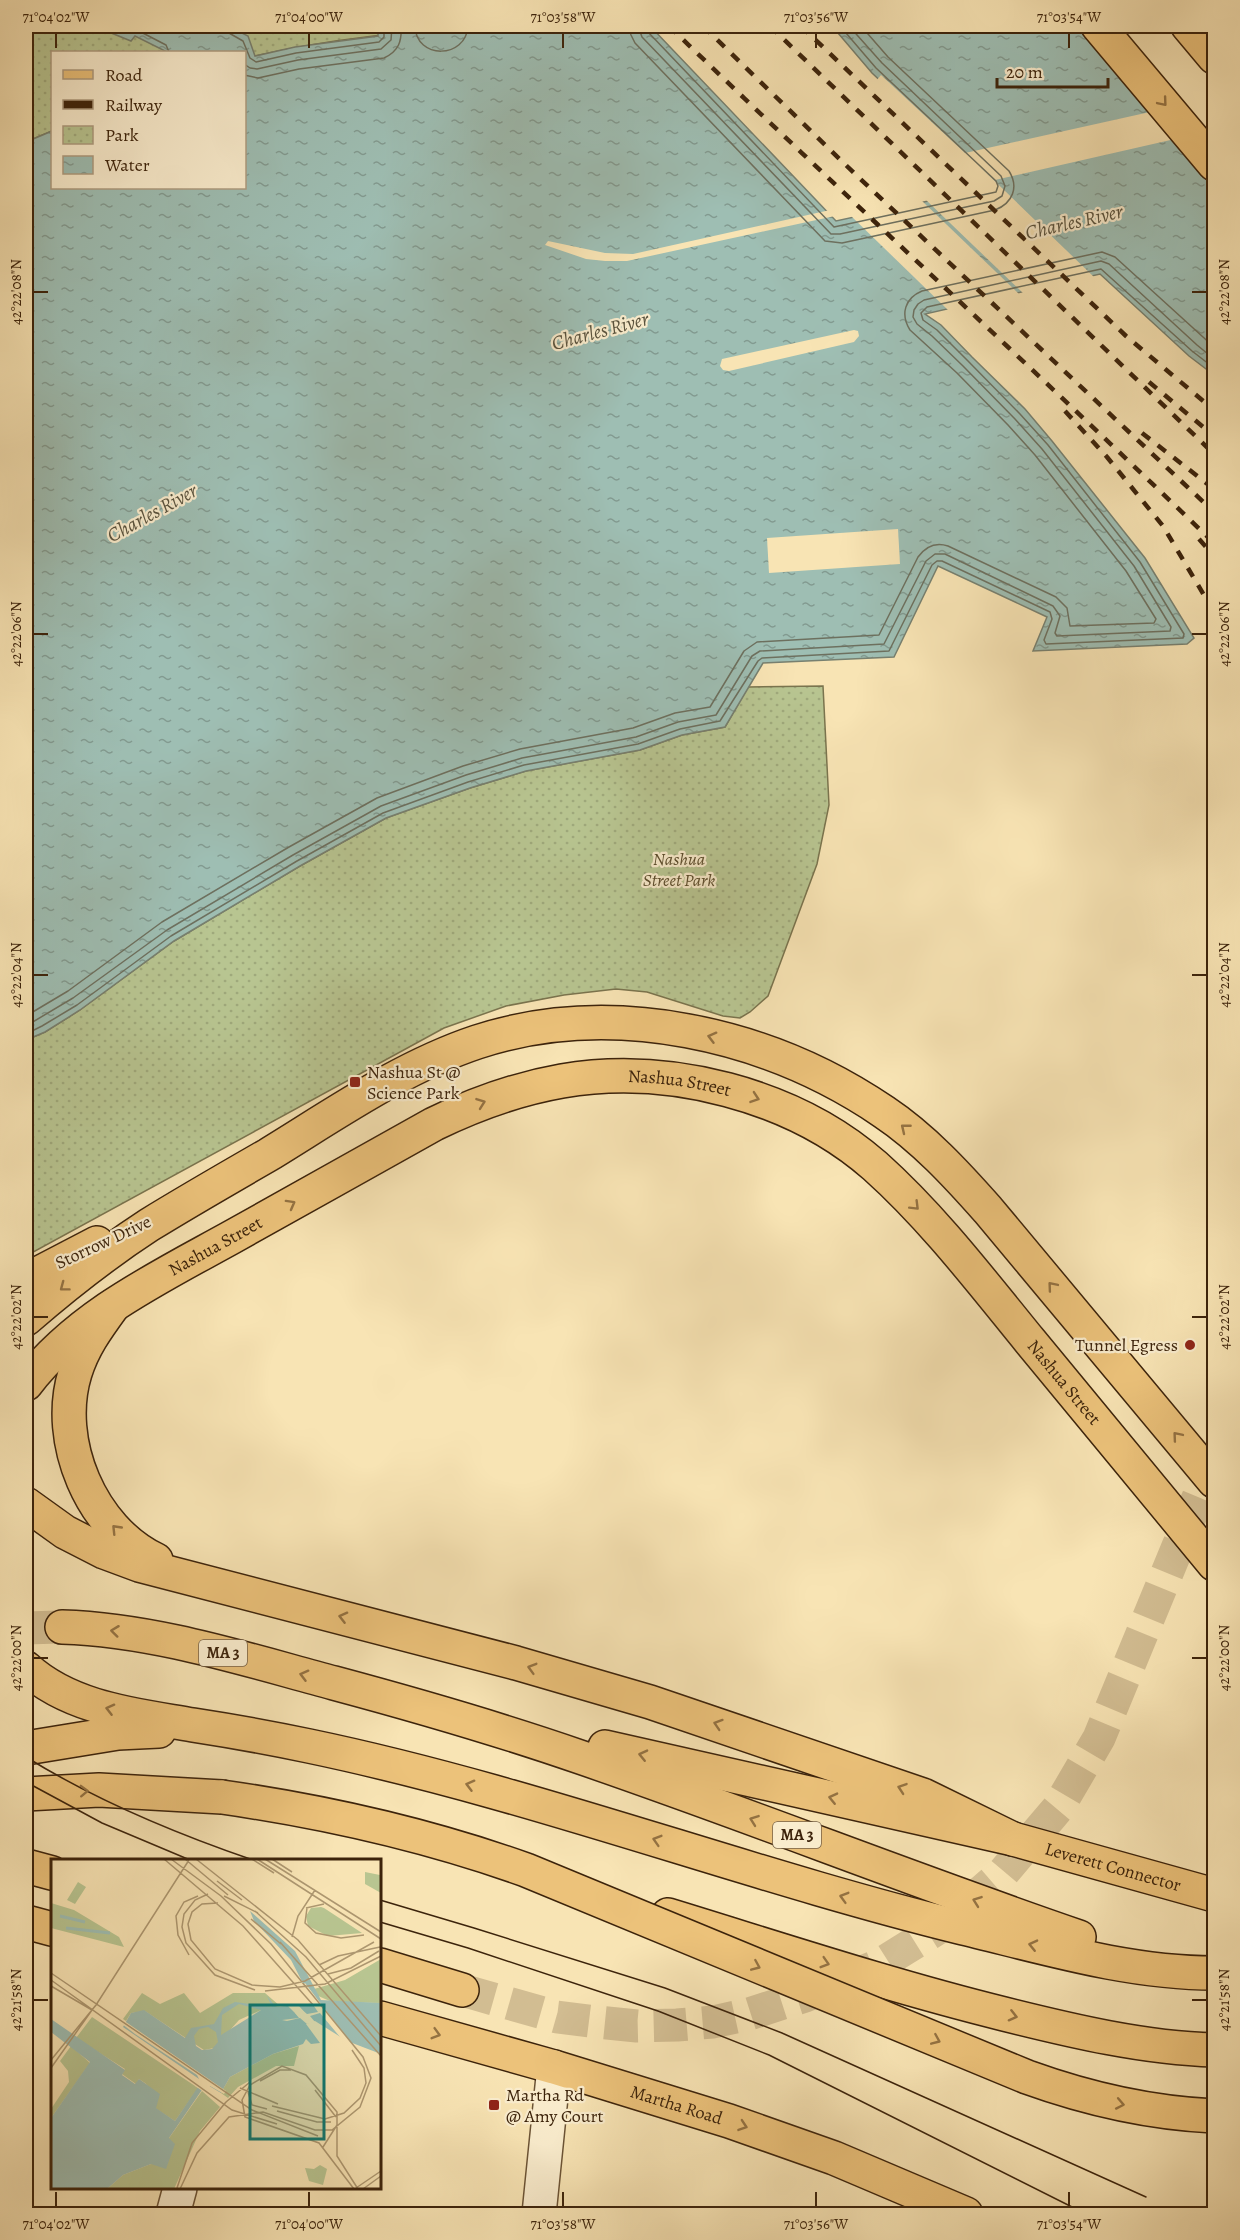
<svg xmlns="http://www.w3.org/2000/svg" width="1240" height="2240" font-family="Alegreya,serif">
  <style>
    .park { fill: url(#park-dots); stroke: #7a744e; stroke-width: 1.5 }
    .water { fill: url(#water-ripples); stroke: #778070; stroke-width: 1.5 }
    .pier { fill: #f8e4b4 }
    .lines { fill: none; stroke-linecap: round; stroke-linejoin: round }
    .shore { stroke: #6d705f; stroke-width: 1.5 }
    .highway-tunnel { stroke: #d2bd92; stroke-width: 33; stroke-dasharray: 33 16; stroke-linecap: butt }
    .minor-casing { stroke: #6b5335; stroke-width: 36 }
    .major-casing { stroke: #3c230b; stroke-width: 36 }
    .highway-casing { stroke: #3c230b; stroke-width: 36 }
    .minor { stroke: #faedce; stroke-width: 33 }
    .major { stroke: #ecc27a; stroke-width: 33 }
    .highway { stroke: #ecc27a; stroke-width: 33 }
    .tram { stroke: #3c230b; stroke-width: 1.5 }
    .rail { stroke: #3c230b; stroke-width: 4.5; stroke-dasharray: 10 10; stroke-linecap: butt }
    .highway-bridge-casing { stroke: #3c230b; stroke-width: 36; stroke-linecap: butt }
    .highway-bridge { stroke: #ecc27a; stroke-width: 33 }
    .oneway { stroke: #947242 }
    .ticks { fill: none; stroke: #3c230b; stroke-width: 2 }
    .poi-dot { fill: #8f2418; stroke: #faedce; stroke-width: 2 }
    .labels { text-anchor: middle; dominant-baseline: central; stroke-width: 4.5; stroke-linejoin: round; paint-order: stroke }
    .shield { fill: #faedce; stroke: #756046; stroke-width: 1.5 }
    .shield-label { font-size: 16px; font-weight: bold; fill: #3c230b }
    .park-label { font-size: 18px; font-style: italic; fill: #5b4c2c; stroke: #faedce }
    .poi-label { font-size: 18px; fill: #3c230b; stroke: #faedce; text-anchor: start }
    .street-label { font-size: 18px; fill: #3c230b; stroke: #faedce }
    .water-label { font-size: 20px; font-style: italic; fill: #59523d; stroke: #faedce }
    .inset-river { fill: none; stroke: #9ebeb3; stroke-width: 3 }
    .inset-road { fill: none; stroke: #ad9770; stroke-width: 1.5 }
    .view { fill: #0f766e; fill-opacity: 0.15; stroke: #0f766e; stroke-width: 3 }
    .inset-edge { fill: none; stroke: #3c230b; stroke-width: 3 }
    .neatline { fill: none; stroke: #3c230b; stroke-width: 2 }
    .ticks-label { font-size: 15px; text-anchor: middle; fill: #3c230b }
  </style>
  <defs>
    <pattern id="park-dots" width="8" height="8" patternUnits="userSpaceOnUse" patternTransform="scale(1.5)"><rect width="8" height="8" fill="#b8c591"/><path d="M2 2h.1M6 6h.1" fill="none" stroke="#9fa97c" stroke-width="1.8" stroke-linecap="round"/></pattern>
    <pattern id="water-ripples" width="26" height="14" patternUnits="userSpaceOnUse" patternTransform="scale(1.5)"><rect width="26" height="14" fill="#9ebeb3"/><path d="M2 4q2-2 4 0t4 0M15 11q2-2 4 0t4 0" fill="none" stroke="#829a90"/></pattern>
  </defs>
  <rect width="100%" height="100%" fill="#f8e4b4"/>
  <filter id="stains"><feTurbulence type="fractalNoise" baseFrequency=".00333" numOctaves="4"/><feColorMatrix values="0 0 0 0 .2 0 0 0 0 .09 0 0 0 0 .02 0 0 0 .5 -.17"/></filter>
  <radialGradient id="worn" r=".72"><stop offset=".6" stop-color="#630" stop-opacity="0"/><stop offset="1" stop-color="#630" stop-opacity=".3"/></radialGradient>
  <!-- park -->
  <g class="park">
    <path d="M 26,26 L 490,26 C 411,31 332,38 255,56 L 244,52 L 52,52 L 52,131 L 26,142 Z"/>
    <path d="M 823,686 L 829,805 L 817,864 L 768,996 L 750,1012 L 740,1018 L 723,1016 L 647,992 L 616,989 L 564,995 L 506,1006 L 444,1028 L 26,1256 L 26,1040 L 45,1032 L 80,1010 L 174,941 L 300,866 L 386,818 L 470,788 L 526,771 L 640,750 L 682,735 L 725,727 L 748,687 Z"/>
  </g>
  <!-- water -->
  <path class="water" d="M 94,26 L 228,26 L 248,36 L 255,56 L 295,47 L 378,36 L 378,26 L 437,26 L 438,29 L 490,26 L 650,26 L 836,221 L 993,187 L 872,73 L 832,26 L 1214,26 L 1214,375 L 1189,356 L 1100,274 L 925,314 L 941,325 L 972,357 L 1025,409 L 1052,441 L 1145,558 L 1194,638 L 1187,644 L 1033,651 L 1047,617 L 938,566 L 894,657 L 763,663 L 725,727 L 682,735 L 640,750 L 526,771 L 470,788 L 386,818 L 300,866 L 174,941 L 80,1010 L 45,1032 L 26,1040 L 26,142 L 52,131 L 52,188 L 244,188 L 244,52 L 167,52 L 135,36 L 131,41 Z"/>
  <!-- pier -->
  <g class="pier">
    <path d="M 1083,26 L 1214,26 L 1214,182 Z"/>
    <path d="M 881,75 L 965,153 L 1150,112 L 1175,139 L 995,180 L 977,164 L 1095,278 L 1024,294 L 925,199 L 987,185 L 876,81 Z"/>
    <path d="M 921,200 L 1020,295 L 949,311 L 850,215 Z"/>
    <path d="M 830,210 L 835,216 L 627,261 L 605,261 L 586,259 L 545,245 L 548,241 L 605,253 L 633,254 Z"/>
    <path d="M 854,330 L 858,331 L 859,336 L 854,342 L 729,371 L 723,370 L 720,366 L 722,359 Z"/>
    <path d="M 898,529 L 900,564 L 769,573 L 767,538 Z"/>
  </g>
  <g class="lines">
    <!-- shore -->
    <g class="shore">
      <path d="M 109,26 L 127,33 L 137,30 L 166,45 L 169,52"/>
      <path d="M 227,26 L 229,33 L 243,41 L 250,58 L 256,62 L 296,53 L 379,42 L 384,37 L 384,26"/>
      <path d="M 415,26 C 416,60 466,59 468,26"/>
      <path d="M 629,26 L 631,35 L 635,43 L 825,241 L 842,243 L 995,210 C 1013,203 1019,187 1009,171 L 888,57 L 861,26"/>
      <path d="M 638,26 L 642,37 L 831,234 L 840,234 L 994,201 L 1002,196 L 1005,186 L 1001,176 L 882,63 L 849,26"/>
      <path d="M 646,26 L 648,32 L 834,227 L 996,192 L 998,186 L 996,181 L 876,68 L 840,26"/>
      <path d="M 244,64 L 250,68 L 257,69 L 298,60 L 381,49 L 391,40 L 392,26"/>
      <path d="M 244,75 L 258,78 L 299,69 L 384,58 C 399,51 402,41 401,26"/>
      <path d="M 26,1016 L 68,991 L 162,922 L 289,847 L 377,798 L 463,766 L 520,749 L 633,728 L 675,713 L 710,707 L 744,651 L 757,642 L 879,635 L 918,557 C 926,546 936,542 948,546 L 1056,597 L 1067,608 L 1070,626 L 1154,623 L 1156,619 L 1126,571 L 1035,455 L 1008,425 L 957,373 L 910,330 C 900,314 905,298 922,291 L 1102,252 L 1115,257 L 1214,347"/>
      <path d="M 26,1026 L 73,998 L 167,930 L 293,855 L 381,806 L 466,775 L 522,758 L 636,737 L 678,722 L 716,715 L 752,656 L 760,651 L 884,644 L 926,561 L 935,554 L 945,554 L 1053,606 L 1060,616 L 1055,633 L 1057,636 L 1170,631 L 1171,627 L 1134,566 L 1042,449 L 1015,419 L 963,366 L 932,336 L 917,324 L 913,317 L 914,310 L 918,304 L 924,300 L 1101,261 L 1109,264 L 1197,345 L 1214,359"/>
      <path d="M 26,1034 L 42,1026 L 77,1005 L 171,936 L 297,861 L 383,813 L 468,782 L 524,765 L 638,744 L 680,729 L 720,721 L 758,661 L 762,658 L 889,651 L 932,565 L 937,561 L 942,561 L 1050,612 L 1052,619 L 1044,640 L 1046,644 L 1183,638 L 1184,634 L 1140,562 L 1048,445 L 1020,414 L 968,361 L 937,330 L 923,320 L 921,313 L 927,307 L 1101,269 L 1192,351 L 1214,368"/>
    </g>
    <!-- highway-tunnel -->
    <g class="highway-tunnel">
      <path d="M 26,1628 L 62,1627"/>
      <path d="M 462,1990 L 557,2017 L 597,2022 L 637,2026 L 677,2025 L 713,2022 L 749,2014 L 805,1996 L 879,1965 L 943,1925 L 1003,1873 L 1058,1808 L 1099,1738 L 1214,1459"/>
    </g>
    <defs>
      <g id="minor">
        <path d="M 173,2214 L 180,2188"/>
        <path d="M 539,2214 L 554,2067"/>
      </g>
      <g id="major">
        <path d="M 26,1280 L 97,1243"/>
        <path d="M 26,1319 C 64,1286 106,1253 149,1225 C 188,1201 228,1178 268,1155 C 335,1114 402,1067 477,1042 C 612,998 768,1033 884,1112 C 923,1138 957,1175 988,1210 L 1214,1481"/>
        <path id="s1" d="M 26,1384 C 78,1316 158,1278 232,1237 C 299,1199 367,1162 434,1124 C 475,1104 516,1089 562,1081 C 668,1063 793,1094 875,1166 C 933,1218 981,1281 1030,1341 C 1091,1415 1153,1490 1214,1564"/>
        <path d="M 26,1922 L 52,1929"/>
        <path id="s2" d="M 380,2018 L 554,2067 L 729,2121 L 834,2158 L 966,2214"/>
      </g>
      <g id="highway">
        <path d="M 1098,26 L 1214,164"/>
        <path d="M 1188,26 L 1214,57"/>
        <path d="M 113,1306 C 97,1328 83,1347 75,1373 C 54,1441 91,1529 156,1560"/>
        <path d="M 26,1504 L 65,1532 L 104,1552 L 139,1565 L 516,1663 L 650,1702 L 923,1795 L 1013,1839"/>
        <path d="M 62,1627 C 155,1630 244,1659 334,1683 C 416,1705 499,1729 580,1757 C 747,1814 912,1880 1079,1937"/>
        <path d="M 26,1668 C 71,1709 136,1715 193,1725 C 232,1731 271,1738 309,1746 C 530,1792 741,1873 959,1927 C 1043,1947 1127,1973 1214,1973"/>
        <path id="s3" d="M 605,1747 L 1013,1839 L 1214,1895"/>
        <path d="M 26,1748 L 118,1733 L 159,1731"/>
        <path d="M 26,1794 L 99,1790 L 222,1797"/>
        <path d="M 26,1866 L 52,1873"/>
        <path d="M 668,1915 C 779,1949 891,1986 1004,2014 C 1072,2031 1144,2048 1214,2050"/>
        <path d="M 380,1965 L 462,1990"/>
      </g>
    </defs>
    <!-- minor casing -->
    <use href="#minor" class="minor-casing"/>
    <!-- major casing -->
    <use href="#major" class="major-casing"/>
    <!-- highway casing -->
    <use href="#highway" class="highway-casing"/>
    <!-- minor -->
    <use href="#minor" class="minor"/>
    <!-- major -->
    <use href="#major" class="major"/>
    <!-- highway -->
    <use href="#highway" class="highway"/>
    <!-- tram -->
    <g class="tram">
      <path d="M 26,1757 C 97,1801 174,1833 253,1860"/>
      <path d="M 26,1782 L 102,1823 L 190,1860"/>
      <path d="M 380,1900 L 474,1928 L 665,1988 L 782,2033 L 1146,2197"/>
      <path d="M 380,1922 L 468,1948 L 658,2011 L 769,2055 L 1086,2214"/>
    </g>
    <!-- rail -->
    <g class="rail">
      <path d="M 669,26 C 849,200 1034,369 1214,543"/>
      <path d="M 703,26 L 854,173 L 1214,512"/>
      <path d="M 770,26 L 1214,454"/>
      <path d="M 801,26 L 1126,336 L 1214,410"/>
      <path d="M 1149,382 L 1214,436"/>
      <path d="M 1065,411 L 1107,457 L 1163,526 L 1214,612"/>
      <path d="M 1142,433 L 1214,489"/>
      <path d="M 1199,539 L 1214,556"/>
    </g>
    <defs>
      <path id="highway-bridge" d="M 222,1797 C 327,1812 425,1834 526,1870 L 1027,2077 C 1088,2099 1149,2113 1214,2116"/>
    </defs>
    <!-- highway-bridge casing -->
    <use href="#highway-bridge" class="highway-bridge-casing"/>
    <!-- highway-bridge -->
    <use href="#highway-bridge" class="highway-bridge"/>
  </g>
  <!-- one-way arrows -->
  <defs><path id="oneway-chevron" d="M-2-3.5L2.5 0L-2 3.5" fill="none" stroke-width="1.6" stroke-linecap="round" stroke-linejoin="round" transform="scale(1.5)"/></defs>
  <g class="oneway">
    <use href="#oneway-chevron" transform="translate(1163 102) rotate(50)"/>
    <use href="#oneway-chevron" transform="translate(712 1037) rotate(-165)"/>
    <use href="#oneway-chevron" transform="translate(755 1098) rotate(19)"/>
    <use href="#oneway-chevron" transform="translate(481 1103) rotate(-20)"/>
    <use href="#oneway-chevron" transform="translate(905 1128) rotate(-141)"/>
    <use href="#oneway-chevron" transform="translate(291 1204) rotate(-29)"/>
    <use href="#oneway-chevron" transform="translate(915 1206) rotate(45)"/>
    <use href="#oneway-chevron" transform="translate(1052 1286) rotate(-130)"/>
    <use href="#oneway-chevron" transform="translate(64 1287) rotate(143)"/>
    <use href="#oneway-chevron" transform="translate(1177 1436) rotate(-130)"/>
    <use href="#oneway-chevron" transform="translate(116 1529) rotate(-134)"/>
    <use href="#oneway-chevron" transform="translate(343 1617) rotate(-166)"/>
    <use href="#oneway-chevron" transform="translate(115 1631) rotate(-173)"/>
    <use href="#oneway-chevron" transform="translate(532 1668) rotate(-164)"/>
    <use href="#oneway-chevron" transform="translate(304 1675) rotate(-165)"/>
    <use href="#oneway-chevron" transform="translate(110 1709) rotate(-166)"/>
    <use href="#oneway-chevron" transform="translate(718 1724) rotate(-162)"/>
    <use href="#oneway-chevron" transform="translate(643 1755) rotate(-167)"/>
    <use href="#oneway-chevron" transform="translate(470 1785) rotate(-165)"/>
    <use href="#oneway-chevron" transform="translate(902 1788) rotate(-161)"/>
    <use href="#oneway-chevron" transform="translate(84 1791) rotate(-2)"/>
    <use href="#oneway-chevron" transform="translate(833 1798) rotate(-167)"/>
    <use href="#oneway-chevron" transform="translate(754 1820) rotate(-160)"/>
    <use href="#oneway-chevron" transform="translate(657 1840) rotate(-163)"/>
    <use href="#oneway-chevron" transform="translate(844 1897) rotate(-164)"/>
    <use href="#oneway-chevron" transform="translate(977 1901) rotate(-160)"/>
    <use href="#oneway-chevron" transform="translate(1033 1945) rotate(-167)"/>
    <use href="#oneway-chevron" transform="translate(825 1963) rotate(17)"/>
    <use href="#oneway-chevron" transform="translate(756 1966) rotate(23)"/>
    <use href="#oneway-chevron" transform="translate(1013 2016) rotate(14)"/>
    <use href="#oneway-chevron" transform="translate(436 2034) rotate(16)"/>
    <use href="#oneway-chevron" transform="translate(936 2040) rotate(23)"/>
    <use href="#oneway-chevron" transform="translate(1120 2104) rotate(11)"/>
    <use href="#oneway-chevron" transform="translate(743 2126) rotate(19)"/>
  </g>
  <!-- ticks -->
  <path class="ticks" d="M 56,33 L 56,48M 309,33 L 309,48M 563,33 L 563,48M 816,33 L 816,48M 1069,33 L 1069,48M 33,292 L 48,292M 1192,292 L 1207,292M 33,634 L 48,634M 1192,634 L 1207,634M 33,975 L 48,975M 1192,975 L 1207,975M 33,1317 L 48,1317M 1192,1317 L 1207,1317M 33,1658 L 48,1658M 1192,1658 L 1207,1658M 33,2000 L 48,2000M 1192,2000 L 1207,2000M 56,2192 L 56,2207M 309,2192 L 309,2207M 563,2192 L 563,2207M 816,2192 L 816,2207M 1069,2192 L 1069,2207"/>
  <!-- markers -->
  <g class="poi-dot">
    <rect x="349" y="1076" width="12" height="12" rx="3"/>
    <circle cx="1190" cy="1345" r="6"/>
    <rect x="488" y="2099" width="12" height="12" rx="3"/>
  </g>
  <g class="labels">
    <!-- shield labels -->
    <g class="shield">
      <rect x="199" y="1640" width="48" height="26" rx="4.5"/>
      <rect x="773" y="1822" width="48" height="26" rx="4.5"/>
    </g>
    <g class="shield-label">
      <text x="223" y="1653">MA 3</text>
      <text x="797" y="1835">MA 3</text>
    </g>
    <!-- park labels -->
    <g class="park-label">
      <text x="679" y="859">Nashua<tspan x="679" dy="21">Street Park</tspan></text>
    </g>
    <!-- poi labels -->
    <g class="poi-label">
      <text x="367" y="1072">Nashua St @<tspan x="367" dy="21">Science Park</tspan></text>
      <text x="1178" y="1345" text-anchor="end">Tunnel Egress</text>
      <text x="506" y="2095">Martha Rd<tspan x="506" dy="21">@ Amy Court</tspan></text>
    </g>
    <!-- street labels -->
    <g class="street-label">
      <text stroke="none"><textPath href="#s1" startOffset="740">Nashua Street</textPath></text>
      <text transform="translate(103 1242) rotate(-25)">Storrow Drive</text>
      <text stroke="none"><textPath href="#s1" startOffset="236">Nashua Street</textPath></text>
      <text stroke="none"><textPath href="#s1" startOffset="1244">Nashua Street</textPath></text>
      <text stroke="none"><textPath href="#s3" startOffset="522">Leverett Connector</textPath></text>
      <text stroke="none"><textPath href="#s2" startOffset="309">Martha Road</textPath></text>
    </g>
    <!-- water labels -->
    <g class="water-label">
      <text transform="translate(1074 222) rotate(-13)">Charles River</text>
      <text transform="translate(600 331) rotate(-15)">Charles River</text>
      <text transform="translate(152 513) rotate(-29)">Charles River</text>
    </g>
  </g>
  <!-- overview -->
  <g transform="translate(51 1859)">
    <rect width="330" height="330" fill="#f8e4b4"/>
    <path d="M 314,13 L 329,16 L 330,34 L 314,25 ZM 27,23 L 35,28 L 24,45 L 16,41 ZM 0,44 L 23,51 L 68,78 L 73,88 L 0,69 ZM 270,48 L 273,49 L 311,74 L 277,77 L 257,67 L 255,57 L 260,49 ZM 330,100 L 330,144 L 281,143 L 265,136 L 263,130 L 294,121 ZM 91,134 L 109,145 L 133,134 L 149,154 L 182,134 L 214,134 L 229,147 L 210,151 L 188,161 L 163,189 L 153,191 L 94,152 L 80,154 L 75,162 L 72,160 ZM 41,158 L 147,229 L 124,262 L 104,249 L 100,230 L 94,224 L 88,220 L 85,225 L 71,215 L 74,210 L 25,179 ZM 20,187 L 39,204 L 0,259 L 0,250 L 18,223 L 17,212 L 9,202 ZM 248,187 L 243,207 L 225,207 L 187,228 L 177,239 L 170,234 L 179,218 L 222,195 ZM 151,232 L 169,248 L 149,272 L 123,330 L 56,330 L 72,316 L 100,305 ZM 269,306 L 276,310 L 272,326 L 258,322 L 254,309 L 263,310 Z" fill="#b8c591"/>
    <path d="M 91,312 L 91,330 L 64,330 L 74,320 Z" fill="#b8c591"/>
    <path d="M 199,52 L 244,92 L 270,141 L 330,144 L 330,195 L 296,182 L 264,162 L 255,165 L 269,184 L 260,185 L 255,180 L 252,185 L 222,195 L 179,218 L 170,234 L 155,225 L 118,279 L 124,285 L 115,310 L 100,305 L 72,316 L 56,330 L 0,330 L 0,259 L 39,203 L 0,173 L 0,160 L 74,211 L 71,216 L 84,225 L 88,220 L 109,235 L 105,249 L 124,262 L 151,222 L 72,168 L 80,154 L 93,151 L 134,179 L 140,169 L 163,165 L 172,149 L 184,143 L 221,148 L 216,137 L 225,148 L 237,147 L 249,159 L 257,157 L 248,147 L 262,144 L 240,101 L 203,62 ZM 188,145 L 210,151 L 170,176 L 171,156 ZM 157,168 L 165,173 L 167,183 L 161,190 L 151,191 L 145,187 L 143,177 L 148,170 Z" fill="#9ebeb3" fill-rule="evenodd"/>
    <path d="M 254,124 L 303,188 L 294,184 L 269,154 L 259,157 L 264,163 L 256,165 L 249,159 L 236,162 L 231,161 L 248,159 L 244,154 L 252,155 L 251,151 L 256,155 L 267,153 L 250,128 ZM 72,161 L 175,232 L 173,235 L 159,227 L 153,233 L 144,227 L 148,220 L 146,216 L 84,175 L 71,165 Z" fill="#f8e4b4"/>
    <path class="inset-river" d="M 9,57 L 34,63M 15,69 L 59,74"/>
    <path class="inset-road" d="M 113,0 L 192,67 L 263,147M 120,0 L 170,37 L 220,85 L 312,198 L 320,219 L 309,248 L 281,271 L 264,271 L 212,253 L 178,258 L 146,294 L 129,330M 134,0 L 177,36M 145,0 L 247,81 L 330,177M 201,0 L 223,14M 206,0 L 330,80M 214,0 L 330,73M 221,0 L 241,13M 166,22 L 191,41M 157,35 L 144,41 L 133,55 L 131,68 L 135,84 L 164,116 L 204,131M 173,37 L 207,54M 167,44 L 151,45 L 141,53 L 137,65 L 140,81 L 164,110 L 201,126 L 229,128 L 254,122 L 323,83M 255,49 L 273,45M 256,49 L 254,64 L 265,74 L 290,79 L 313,76M 204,52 L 255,98 L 330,187M 200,60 L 230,85M 241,78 L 247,57 L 264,31M 229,83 L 330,197M 138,96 L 127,76 L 125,57 L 133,43 L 147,37M 268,106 L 287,97 L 329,88M 0,114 L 201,251 L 267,277M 277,115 L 300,109 L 328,92M 0,121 L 181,251 L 226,265M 0,127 L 41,151M 214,132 L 274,125 L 330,97M 0,201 L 45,146 L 138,1M 0,209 L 41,151M 209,222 L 229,211 L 240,211M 189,229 L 227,245M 264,231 L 285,258M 197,233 L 201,246 L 216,250M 175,243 L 199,223M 221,247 L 274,260 L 293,254 L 309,239 L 315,224 L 313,209 L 301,191M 226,252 L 266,263 L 280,263M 272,288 L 286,266M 126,329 L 141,284 L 175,243M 305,329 L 330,312M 303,330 L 268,284 L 194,258 L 191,241 L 199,226 L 231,207 L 255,216 L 286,253 L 286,297 L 307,330M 312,330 L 330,317"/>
    <path class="view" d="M 199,146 L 273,146 L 273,280 L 199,280 Z"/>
    <rect width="330" height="330" class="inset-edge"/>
  </g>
  <!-- margin -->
  <rect width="1240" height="2240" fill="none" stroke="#f8e4b4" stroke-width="66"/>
  <!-- legend -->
  <rect x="51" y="51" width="195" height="138" fill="#faedce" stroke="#ae9c80" stroke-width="1.5"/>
  <rect x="63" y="70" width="30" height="9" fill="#ecc27a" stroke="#ae9c80" stroke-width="1.5"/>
  <text x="105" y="81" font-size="18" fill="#3c230b">Road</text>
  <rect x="63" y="100" width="30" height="9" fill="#3c230b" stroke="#ae9c80" stroke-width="1.5"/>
  <text x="105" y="111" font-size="18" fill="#3c230b">Railway</text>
  <rect x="63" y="126" width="30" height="18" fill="url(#park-dots)" stroke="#ae9c80" stroke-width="1.5"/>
  <text x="105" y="141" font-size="18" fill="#3c230b">Park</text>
  <rect x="63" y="156" width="30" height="18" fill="url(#water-ripples)" stroke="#ae9c80" stroke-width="1.5"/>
  <text x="105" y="171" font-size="18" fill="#3c230b">Water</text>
  <!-- scale -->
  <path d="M997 78v9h111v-9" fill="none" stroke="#3c230b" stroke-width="3"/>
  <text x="1006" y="78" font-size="18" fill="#3c230b" stroke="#faedce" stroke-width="4.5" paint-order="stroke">20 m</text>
  <rect x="33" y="33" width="1174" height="2174" class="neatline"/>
  <g class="ticks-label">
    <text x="56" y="22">71°04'02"W</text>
    <text x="309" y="22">71°04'00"W</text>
    <text x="563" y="22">71°03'58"W</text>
    <text x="816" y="22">71°03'56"W</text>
    <text x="1069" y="22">71°03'54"W</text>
    <text transform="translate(16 292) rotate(-90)" y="5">42°22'08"N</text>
    <text transform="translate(1224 292) rotate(-90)" y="5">42°22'08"N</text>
    <text transform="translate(16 634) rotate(-90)" y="5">42°22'06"N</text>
    <text transform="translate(1224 634) rotate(-90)" y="5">42°22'06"N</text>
    <text transform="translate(16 975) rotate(-90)" y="5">42°22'04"N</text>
    <text transform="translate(1224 975) rotate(-90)" y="5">42°22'04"N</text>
    <text transform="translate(16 1317) rotate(-90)" y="5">42°22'02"N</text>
    <text transform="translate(1224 1317) rotate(-90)" y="5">42°22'02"N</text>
    <text transform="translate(16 1658) rotate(-90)" y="5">42°22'00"N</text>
    <text transform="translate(1224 1658) rotate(-90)" y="5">42°22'00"N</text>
    <text transform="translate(16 2000) rotate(-90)" y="5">42°21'58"N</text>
    <text transform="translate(1224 2000) rotate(-90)" y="5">42°21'58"N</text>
    <text x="56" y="2229">71°04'02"W</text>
    <text x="309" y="2229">71°04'00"W</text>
    <text x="563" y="2229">71°03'58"W</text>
    <text x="816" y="2229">71°03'56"W</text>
    <text x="1069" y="2229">71°03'54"W</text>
  </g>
  <rect width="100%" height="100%" filter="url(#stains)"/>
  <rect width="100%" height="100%" fill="url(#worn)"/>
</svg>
